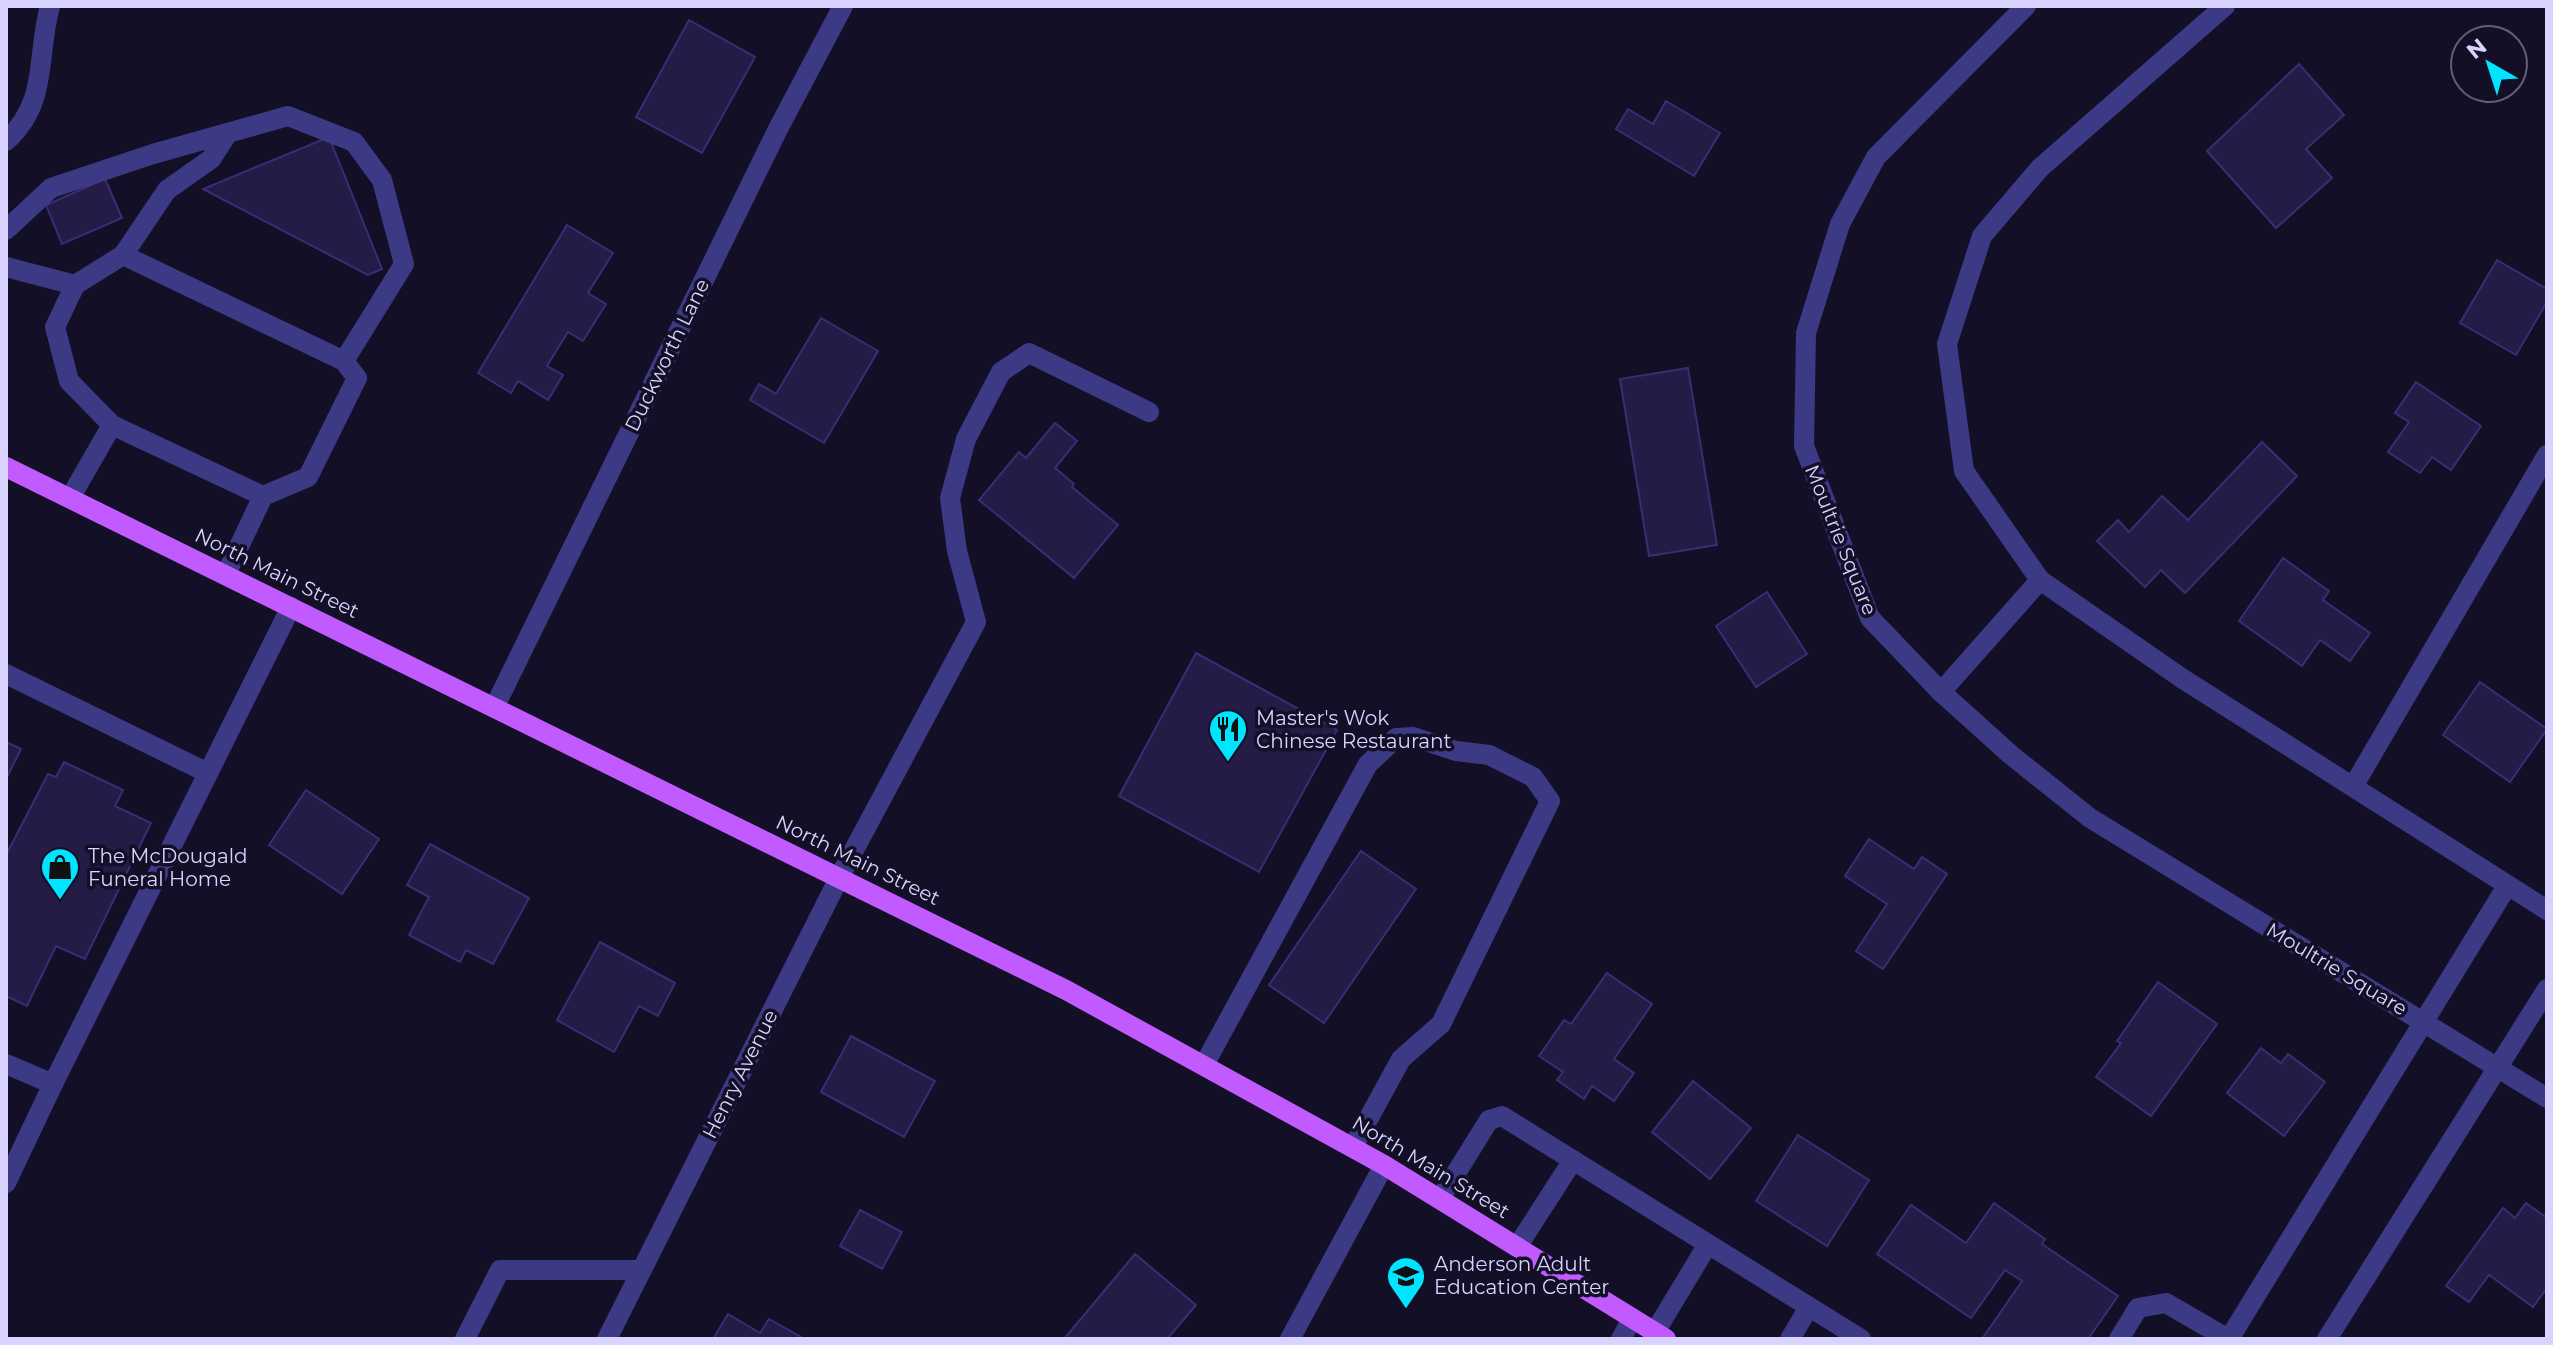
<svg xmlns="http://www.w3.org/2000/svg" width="2553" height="1345" font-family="Montserrat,sans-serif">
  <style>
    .building { fill: #241b47; stroke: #3b2d73; stroke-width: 2 }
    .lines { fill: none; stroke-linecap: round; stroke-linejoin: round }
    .service { stroke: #3d3a85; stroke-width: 20 }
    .minor { stroke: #3d3a85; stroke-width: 20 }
    .tertiary { stroke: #3d3a85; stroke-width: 20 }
    .primary { stroke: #c25bff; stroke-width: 20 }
    .labels { text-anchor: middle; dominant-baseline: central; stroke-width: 7; stroke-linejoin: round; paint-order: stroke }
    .street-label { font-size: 20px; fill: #d9d4ff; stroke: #130f26 }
    .poi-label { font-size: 20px; fill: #d9d4ff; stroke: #130f26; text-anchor: start }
  </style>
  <rect width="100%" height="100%" fill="#130f26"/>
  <!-- building -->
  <g class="building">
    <path d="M 689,20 L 755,57 L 702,153 L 636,117 Z"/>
    <path d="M 2299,64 L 2344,115 L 2306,149 L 2332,178 L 2276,228 L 2207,151 Z"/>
    <path d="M 1666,101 L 1720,133 L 1694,176 L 1616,129 L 1628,109 L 1653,124 Z"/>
    <path d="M 329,137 L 382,269 L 368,275 L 203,189 Z"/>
    <path d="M 105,179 L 122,218 L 62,244 L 46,205 Z"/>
    <path d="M 567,225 L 613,253 L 588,293 L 606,304 L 583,341 L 568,332 L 547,366 L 563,375 L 548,400 L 518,381 L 511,393 L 478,373 Z"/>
    <path d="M 2497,260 L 2547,289 L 2547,302 L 2516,355 L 2460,323 Z"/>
    <path d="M 821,318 L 878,351 L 824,443 L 750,400 L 759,384 L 776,394 Z"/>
    <path d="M 1688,368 L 1717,545 L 1649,556 L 1620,379 Z"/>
    <path d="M 2416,382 L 2481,426 L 2451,470 L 2432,457 L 2420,473 L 2388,452 L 2409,422 L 2395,413 Z"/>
    <path d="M 1055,423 L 1077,441 L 1055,468 L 1074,484 L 1072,487 L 1118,525 L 1074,578 L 979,500 L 1019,452 L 1026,458 Z"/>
    <path d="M 2262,442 L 2297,476 L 2185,593 L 2161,570 L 2145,587 L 2097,541 L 2118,520 L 2129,532 L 2162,496 L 2188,520 Z"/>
    <path d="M 2283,558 L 2329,591 L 2323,600 L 2370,633 L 2350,661 L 2320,640 L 2302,666 L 2239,621 Z"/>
    <path d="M 1767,592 L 1807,654 L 1756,687 L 1716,626 Z"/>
    <path d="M 1196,653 L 1337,730 L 1259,872 L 1119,796 Z"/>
    <path d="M 2480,682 L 2547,729 L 2510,782 L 2443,735 Z"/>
    <path d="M 6,742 L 21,749 L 6,779 Z"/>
    <path d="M 64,762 L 123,790 L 115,806 L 151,823 L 85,959 L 56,946 L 27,1006 L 6,996 L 6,855 L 48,774 L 56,777 Z"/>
    <path d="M 306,790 L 379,839 L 342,894 L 269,845 Z"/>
    <path d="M 1869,839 L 1914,869 L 1922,857 L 1947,874 L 1883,969 L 1856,951 L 1887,904 L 1845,876 Z"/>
    <path d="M 430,844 L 529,898 L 493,964 L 466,950 L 460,962 L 409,935 L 429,897 L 407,885 Z"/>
    <path d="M 1361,851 L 1416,889 L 1324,1023 L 1269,985 Z"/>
    <path d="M 600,942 L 675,983 L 658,1016 L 639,1006 L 614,1052 L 557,1020 Z"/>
    <path d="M 1607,973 L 1652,1004 L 1614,1059 L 1634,1073 L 1614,1101 L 1592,1086 L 1584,1099 L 1557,1080 L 1563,1072 L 1539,1056 L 1564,1020 L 1571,1024 Z"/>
    <path d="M 2158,982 L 2217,1024 L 2151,1116 L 2096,1077 L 2121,1043 L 2117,1041 Z"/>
    <path d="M 851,1036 L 935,1081 L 904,1137 L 821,1092 Z"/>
    <path d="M 2261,1048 L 2281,1063 L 2288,1054 L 2325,1082 L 2284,1136 L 2227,1093 Z"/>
    <path d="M 1693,1081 L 1751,1128 L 1710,1179 L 1652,1132 Z"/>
    <path d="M 1798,1135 L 1869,1180 L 1827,1246 L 1756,1201 Z"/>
    <path d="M 1994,1203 L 2045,1239 L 2042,1244 L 2118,1296 L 2088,1339 L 1982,1339 L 2022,1281 L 2005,1270 L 1971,1318 L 1877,1254 L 1911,1205 L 1966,1243 Z"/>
    <path d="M 2526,1203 L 2547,1218 L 2547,1288 L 2533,1307 L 2489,1275 L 2469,1302 L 2446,1286 L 2503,1208 L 2515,1218 Z"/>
    <path d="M 860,1210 L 902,1232 L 882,1269 L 840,1246 Z"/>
    <path d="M 1135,1254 L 1196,1305 L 1167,1339 L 1064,1339 Z"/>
    <path d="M 728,1314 L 760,1333 L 769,1319 L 801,1337 L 800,1339 L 713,1339 Z"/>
  </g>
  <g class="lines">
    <!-- service -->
    <g class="service">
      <path d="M 6,141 C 49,102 36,57 50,6"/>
      <path d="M 6,230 L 51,188 L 153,154 L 288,116 L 354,142 L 382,180 L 404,264 L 344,361"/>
      <path d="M 123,255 L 167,190 L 211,159 L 228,133"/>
      <path d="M 6,267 L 75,285"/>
      <path d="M 70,498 L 112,425"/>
      <path d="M 226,574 L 263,496 L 308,477 L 357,378 L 344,361 L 123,255 L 75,285 L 55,327 L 69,381 L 112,425 L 263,496"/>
      <path d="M 6,674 L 208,773"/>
      <path d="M 839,878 L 976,622 L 957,551 L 950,498 L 966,439 L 1001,372 L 1029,353 L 1149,412"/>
      <path d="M 6,1064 L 53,1084 L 291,607"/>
      <path d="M 1204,1065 L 1368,764 L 1396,738 L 1413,737 L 1456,751 L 1489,755 L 1533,777 L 1550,801 L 1441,1024 L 1401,1059 L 1353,1147"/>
      <path d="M 6,1183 L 53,1084"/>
      <path d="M 1440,1199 L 1489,1120 L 1502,1116 L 1861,1339"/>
      <path d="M 1517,1247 L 1573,1160"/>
      <path d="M 1655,1332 L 1708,1244"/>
      <path d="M 1621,1339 L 1632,1319"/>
      <path d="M 1790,1339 L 1809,1307"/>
      <path d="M 2119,1339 L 2138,1308 L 2166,1303 L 2228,1339"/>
    </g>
    <!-- minor -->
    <g class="minor">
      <path d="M 2026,6 L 1876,157 L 1840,224 L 1806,333 L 1804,446 L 1870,618 L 1941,692 L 2011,755 L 2090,818 L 2547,1098"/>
      <path d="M 2225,6 L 2040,168 L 1982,236 L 1947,344 L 1964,471 L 2040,580 L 2183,679 L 2547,910"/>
      <path d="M 1941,692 L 2040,580"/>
      <path d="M 495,706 L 778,129 L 843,6"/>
      <path d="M 2354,785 L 2547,455"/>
      <path d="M 465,1339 L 500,1270 L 640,1270"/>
      <path d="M 607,1339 L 839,878"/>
      <path d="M 2229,1339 L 2507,886"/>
      <path d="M 2327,1339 L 2547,989"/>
    </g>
    <!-- tertiary -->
    <path class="tertiary" d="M 1290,1339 L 1384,1165"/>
    <!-- primary -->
    <path class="primary" d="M 6,467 L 1066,990 L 1384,1165 L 1666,1339"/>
  </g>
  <!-- icons -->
  <defs>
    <symbol id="restaurant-pin" viewBox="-11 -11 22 30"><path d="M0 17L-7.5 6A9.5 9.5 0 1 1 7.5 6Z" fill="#00e5ff" stroke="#130f26"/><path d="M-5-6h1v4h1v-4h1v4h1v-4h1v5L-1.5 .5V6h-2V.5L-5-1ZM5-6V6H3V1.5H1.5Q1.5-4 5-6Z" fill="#111"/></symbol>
    <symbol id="shop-pin" viewBox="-11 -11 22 30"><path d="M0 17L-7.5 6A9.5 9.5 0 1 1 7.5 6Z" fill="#00e5ff" stroke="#130f26"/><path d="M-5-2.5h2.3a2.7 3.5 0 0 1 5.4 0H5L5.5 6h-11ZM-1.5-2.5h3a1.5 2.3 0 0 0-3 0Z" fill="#111"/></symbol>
    <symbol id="school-pin" viewBox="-11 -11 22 30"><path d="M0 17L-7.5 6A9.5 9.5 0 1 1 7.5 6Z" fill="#00e5ff" stroke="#130f26"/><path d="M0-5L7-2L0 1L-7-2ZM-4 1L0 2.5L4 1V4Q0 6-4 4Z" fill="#111"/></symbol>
  </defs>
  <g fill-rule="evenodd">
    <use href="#restaurant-pin" x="1206" y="707" width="44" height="60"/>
    <use href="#shop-pin" x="38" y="845" width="44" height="60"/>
    <use href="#school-pin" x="1384" y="1254" width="44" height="60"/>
  </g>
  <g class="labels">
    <!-- street labels -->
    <g class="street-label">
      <text transform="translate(667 355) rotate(-64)">Duckworth Lane</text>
      <text transform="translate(1841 540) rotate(68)">Moultrie Square</text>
      <text transform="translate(277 573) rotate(26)">North Main Street</text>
      <text transform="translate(858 860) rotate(26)">North Main Street</text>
      <text transform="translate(2337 969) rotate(31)">Moultrie Square</text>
      <text transform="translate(740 1074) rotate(-63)">Henry Avenue</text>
      <text transform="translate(1431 1167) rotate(31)">North Main Street</text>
    </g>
    <!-- poi labels -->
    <g class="poi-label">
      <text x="1256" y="718">Master's Wok<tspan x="1256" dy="23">Chinese Restaurant</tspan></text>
      <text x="88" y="856">The McDougald<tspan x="88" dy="23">Funeral Home</tspan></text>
      <text x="1434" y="1264">Anderson Adult<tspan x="1434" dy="23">Education Center</tspan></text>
    </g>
  </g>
  <!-- border -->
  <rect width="2553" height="1345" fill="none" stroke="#d9d4ff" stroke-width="16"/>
  <!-- north arrow -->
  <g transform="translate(2489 64) rotate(321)"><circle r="38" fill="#130f26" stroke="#625e7d" stroke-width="2"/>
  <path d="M0-6L14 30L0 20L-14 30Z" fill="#00e5ff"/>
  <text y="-12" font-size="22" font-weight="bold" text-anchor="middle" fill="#d9d4ff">N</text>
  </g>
</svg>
